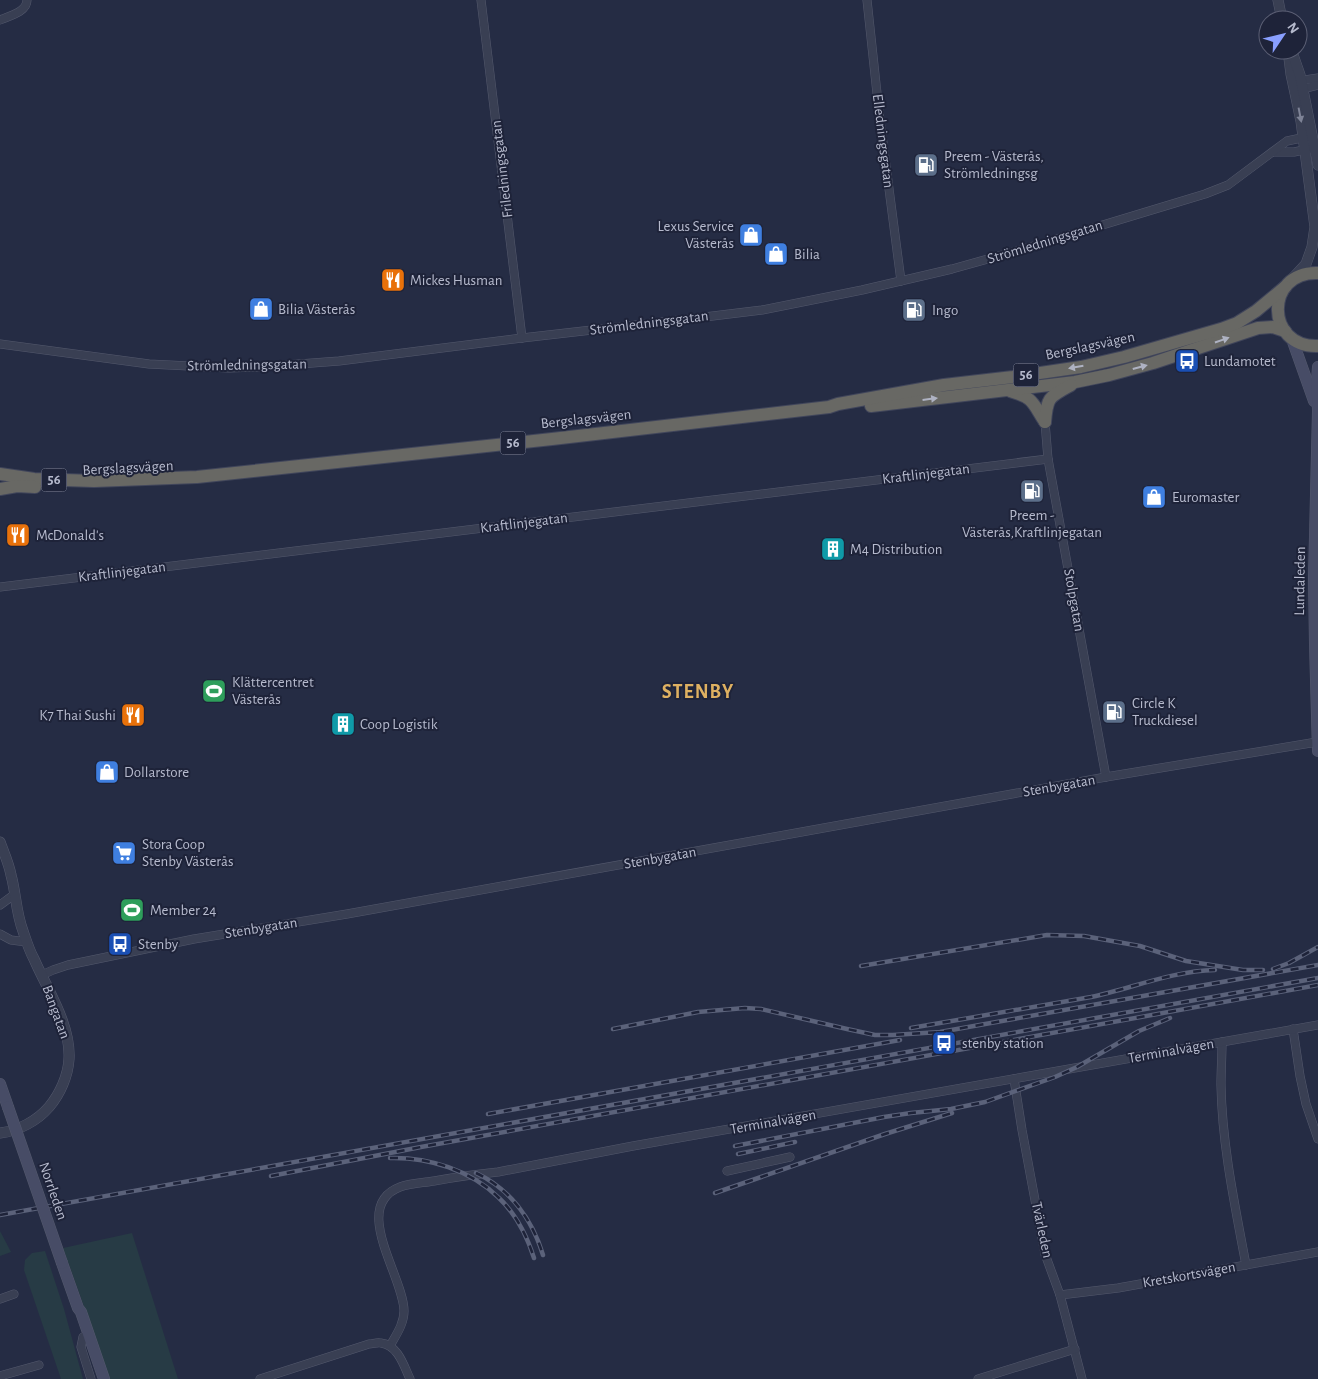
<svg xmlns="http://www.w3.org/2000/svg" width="1318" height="1379" font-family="'Alegreya Sans',sans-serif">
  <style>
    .green { fill: #273b45 }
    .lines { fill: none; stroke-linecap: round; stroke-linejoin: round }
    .minor-casing { stroke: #54596d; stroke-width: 9 }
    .tertiary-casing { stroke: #54596d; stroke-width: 11 }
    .secondary-casing { stroke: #54596d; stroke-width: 12 }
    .trunk-casing { stroke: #41465b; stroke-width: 14 }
    .minor { stroke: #393f53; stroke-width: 8 }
    .tertiary { stroke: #393f53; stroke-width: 10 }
    .secondary { stroke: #474c66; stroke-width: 11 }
    .trunk { stroke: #686864; stroke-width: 12 }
    .rail-casing { stroke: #5b627a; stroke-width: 4.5 }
    .rail { stroke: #1e2339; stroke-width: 2.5; stroke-dasharray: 8; stroke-linecap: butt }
    .secondary-bridge-casing { stroke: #54596d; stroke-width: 12; stroke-linecap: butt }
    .secondary-bridge { stroke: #474c66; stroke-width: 11 }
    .oneway { fill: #7e8396 }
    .oneway2 { fill: #aeb2c2 }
    .labels { text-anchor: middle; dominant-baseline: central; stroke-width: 4; stroke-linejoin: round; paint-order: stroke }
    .shield { fill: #1e2339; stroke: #888da1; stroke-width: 1 }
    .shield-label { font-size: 14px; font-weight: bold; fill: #b6bacd }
    .street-label { font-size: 15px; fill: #b6bacd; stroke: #1e2339 }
    .poi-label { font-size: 15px; fill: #b6bacd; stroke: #1e2339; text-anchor: start }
    .district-label { font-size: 20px; font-weight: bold; letter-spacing: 1px; fill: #deb061; stroke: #1e2339 }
  </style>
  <rect width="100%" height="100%" fill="#252c44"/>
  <!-- green -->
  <g class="green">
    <path d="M 0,1231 L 11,1252 L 0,1256 Z"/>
    <path d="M 132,1233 L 178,1379 L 110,1379 L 63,1248 Z"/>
    <path d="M 45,1251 L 64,1309 L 83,1379 L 61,1379 L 24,1270 L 25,1260 L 32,1253 Z"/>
  </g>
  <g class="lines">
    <defs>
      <g id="minor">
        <path d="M 481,0 L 522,338"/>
        <path d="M 867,0 L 879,112 L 901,281"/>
        <path d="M 0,20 C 9,16 27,12 27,0"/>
        <path d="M 1298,81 L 1318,78"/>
        <path d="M 1299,90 L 1318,85"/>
        <path d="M 1274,152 L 1294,152 L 1309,149"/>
        <path d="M 0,344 L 149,364 L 229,368 L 259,367 L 339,361 L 522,338 L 688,319 L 762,310 L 862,290 L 952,269 L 1020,250 L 1205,194 L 1228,185 L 1287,141 L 1306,137"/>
        <path d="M 1045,422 L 1048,459 L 1106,777"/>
        <path d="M 0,587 L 1048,459"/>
        <path d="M 0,905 L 15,894"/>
        <path d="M 0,934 L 11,940 L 27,942"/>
        <path d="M 42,975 L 53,970 L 68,965 L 194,939 L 347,914 L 1106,777 L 1317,742"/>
        <path d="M 1293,1029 L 1300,1076 L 1306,1104 L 1318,1139"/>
        <path d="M 1222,1042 C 1222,1056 1221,1071 1221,1085 C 1222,1145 1235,1206 1246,1265"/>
        <path d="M 1014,1079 L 1022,1130 L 1045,1254 L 1060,1295 L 1082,1379"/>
        <path d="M 727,1171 L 790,1157"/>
        <path d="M 1060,1295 L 1118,1288 L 1318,1252"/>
        <path d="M 0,1299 L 14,1294"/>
        <path d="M 83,1337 L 81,1347 L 91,1379"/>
        <path d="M 390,1346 C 396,1335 404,1324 404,1311 C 404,1277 350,1206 400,1187 C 411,1183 423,1183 434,1181 C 456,1177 477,1174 498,1172 L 633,1146 L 1318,1025"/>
        <path d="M 0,1376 L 39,1365"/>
        <path d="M 260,1379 L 369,1344 C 373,1344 377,1342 381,1343 C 398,1345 404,1366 410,1379"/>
        <path d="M 978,1379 L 1075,1349"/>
      </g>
      <g id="tertiary">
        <path d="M 1278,0 L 1282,20"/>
        <path d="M 1288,50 L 1291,74 L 1301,121 L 1315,227 L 1312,247 L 1306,264 L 1293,278"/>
        <path d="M 1292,52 L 1300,75 L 1318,165"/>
        <path d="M 0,842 C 4,853 9,864 11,875 C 16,893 16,913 23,931 C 26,940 29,950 34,959 C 47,989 71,1025 69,1059 C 68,1076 60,1094 49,1107 C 37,1121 18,1131 0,1133"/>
      </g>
      <g id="secondary">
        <path d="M 1292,339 L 1314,401"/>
        <path d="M 1318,367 L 1317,381 L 1318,411 L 1314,578 L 1315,645 L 1318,751"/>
        <path d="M 0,1084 L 8,1107"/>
        <path d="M 62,1263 L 78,1308 L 81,1312 L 104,1379"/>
      </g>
      <g id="trunk">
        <path d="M 1318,273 C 1264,271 1265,348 1318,346"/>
        <path d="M 1010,391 C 1034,398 1032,402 1045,422"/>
        <path d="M 871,406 L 1075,382 L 1109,375 L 1153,363 L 1258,328 L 1273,327 L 1285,331"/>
        <path d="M 1045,422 C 1047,397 1049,397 1071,385"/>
        <path d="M 0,474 L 34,479 L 94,481 L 197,477 L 552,439 L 829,407 L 838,404 L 944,385 L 1013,377 L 1081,367 L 1124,357 L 1221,329 L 1237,323 L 1256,311 L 1285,287"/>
        <path d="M 0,489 L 17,486 L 35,487"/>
      </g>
    </defs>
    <!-- minor casing -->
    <use href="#minor" class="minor-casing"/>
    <!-- tertiary casing -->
    <use href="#tertiary" class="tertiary-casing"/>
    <!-- secondary casing -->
    <use href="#secondary" class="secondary-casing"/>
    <!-- trunk casing -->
    <use href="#trunk" class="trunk-casing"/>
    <!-- minor -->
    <use href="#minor" class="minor"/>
    <!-- tertiary -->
    <use href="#tertiary" class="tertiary"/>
    <!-- secondary -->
    <use href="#secondary" class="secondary"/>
    <!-- trunk -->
    <use href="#trunk" class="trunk"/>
    <defs>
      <g id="rail">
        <path d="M 861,966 L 1047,935 L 1084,936 L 1140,946 L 1186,961 L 1243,970 L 1263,970"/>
        <path d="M 1273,969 L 1289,963 L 1318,947"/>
        <path d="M 911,1028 L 1091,997 C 1133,988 1172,971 1215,970"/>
        <path d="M 613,1029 L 698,1012 L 745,1008 L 761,1009 L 847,1029 L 875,1035 L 893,1035 L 940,1032 L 1318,965"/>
        <path d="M 488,1114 L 900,1040"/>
        <path d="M 735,1146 L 884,1117 L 911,1113 L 951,1109 L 985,1102 L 1055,1077 L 1077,1067 L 1139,1031 L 1170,1018"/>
        <path d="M 738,1154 L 795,1142"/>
        <path d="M 390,1158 C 428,1157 471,1170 499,1198 C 516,1214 527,1236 534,1258"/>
        <path d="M 476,1173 C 510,1189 532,1219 543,1255"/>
        <path d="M 271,1176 L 421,1147 L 1318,985"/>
        <path d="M 715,1193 L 885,1134 L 952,1113"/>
        <path d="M 0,1215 L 1318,978"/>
      </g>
    </defs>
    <!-- rail casing -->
    <use href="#rail" class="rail-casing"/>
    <!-- rail -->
    <use href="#rail" class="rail"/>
    <defs>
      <path id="secondary-bridge" d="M 8,1107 L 62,1263"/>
    </defs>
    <!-- secondary-bridge casing -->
    <use href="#secondary-bridge" class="secondary-bridge-casing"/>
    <!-- secondary-bridge -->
    <use href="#secondary-bridge" class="secondary-bridge"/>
  </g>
  <!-- one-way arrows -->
  <defs><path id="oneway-solid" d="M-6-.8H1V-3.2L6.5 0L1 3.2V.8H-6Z" transform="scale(1.25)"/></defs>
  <use class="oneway" href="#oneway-solid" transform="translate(1300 115) rotate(79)"/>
  <g class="oneway2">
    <use href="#oneway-solid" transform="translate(1222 340) rotate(-19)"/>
    <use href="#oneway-solid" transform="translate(1076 367) rotate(170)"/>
    <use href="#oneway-solid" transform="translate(1140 367) rotate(-15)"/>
    <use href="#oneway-solid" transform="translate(930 399) rotate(-7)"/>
  </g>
  <!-- icons -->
  <defs>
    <symbol id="fuel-square" viewBox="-11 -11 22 22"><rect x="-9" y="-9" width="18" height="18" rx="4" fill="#5c6f8a" stroke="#1e2339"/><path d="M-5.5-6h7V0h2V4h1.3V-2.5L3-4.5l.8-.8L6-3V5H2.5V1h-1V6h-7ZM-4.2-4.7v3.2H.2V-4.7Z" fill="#fff"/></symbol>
    <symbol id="shop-square" viewBox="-11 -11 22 22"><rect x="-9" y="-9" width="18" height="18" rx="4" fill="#3f7fe0" stroke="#1e2339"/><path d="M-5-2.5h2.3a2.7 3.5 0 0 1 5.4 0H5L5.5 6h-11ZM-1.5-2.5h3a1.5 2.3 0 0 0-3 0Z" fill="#fff"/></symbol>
    <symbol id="restaurant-square" viewBox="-11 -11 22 22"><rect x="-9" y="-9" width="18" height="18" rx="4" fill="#e8710a" stroke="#1e2339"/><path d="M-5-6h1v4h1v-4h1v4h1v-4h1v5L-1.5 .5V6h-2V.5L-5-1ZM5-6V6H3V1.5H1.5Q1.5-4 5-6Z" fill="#fff"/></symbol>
    <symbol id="bus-square" viewBox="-11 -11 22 22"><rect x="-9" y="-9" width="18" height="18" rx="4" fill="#1a4fb4" stroke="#1e2339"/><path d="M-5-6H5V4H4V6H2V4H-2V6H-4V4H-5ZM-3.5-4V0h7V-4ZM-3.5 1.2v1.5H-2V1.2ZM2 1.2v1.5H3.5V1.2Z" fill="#fff"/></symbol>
    <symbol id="building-square" viewBox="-11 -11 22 22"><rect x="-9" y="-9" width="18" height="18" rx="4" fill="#0f9aa8" stroke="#1e2339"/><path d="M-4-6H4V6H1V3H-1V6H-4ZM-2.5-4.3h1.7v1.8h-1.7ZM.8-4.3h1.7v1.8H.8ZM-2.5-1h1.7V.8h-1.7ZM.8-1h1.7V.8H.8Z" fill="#fff"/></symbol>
    <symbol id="stadium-square" viewBox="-11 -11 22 22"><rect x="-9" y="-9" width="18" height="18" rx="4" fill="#2e9e5b" stroke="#1e2339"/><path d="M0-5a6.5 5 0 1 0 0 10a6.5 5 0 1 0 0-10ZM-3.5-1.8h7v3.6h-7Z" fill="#fff"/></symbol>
    <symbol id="supermarket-square" viewBox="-11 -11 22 22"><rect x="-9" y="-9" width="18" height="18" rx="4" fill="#3f7fe0" stroke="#1e2339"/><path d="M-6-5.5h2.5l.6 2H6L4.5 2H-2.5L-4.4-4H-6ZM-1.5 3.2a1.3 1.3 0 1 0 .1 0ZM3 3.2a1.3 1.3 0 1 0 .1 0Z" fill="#fff"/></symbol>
  </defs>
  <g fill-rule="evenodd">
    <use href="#fuel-square" x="912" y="151" width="28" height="28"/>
    <use href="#shop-square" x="737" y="221" width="28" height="28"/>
    <use href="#shop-square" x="762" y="240" width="28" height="28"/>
    <use href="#restaurant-square" x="379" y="266" width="28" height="28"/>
    <use href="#shop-square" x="247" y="295" width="28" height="28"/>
    <use href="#fuel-square" x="900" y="296" width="28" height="28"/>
    <use href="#bus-square" x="1173" y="347" width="28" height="28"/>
    <use href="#fuel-square" x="1018" y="477" width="28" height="28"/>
    <use href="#shop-square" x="1140" y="483" width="28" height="28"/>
    <use href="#restaurant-square" x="4" y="521" width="28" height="28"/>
    <use href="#building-square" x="819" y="535" width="28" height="28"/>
    <use href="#stadium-square" x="200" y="677" width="28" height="28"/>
    <use href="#fuel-square" x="1100" y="698" width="28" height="28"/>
    <use href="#restaurant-square" x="119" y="701" width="28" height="28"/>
    <use href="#building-square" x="329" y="710" width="28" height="28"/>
    <use href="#shop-square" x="93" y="758" width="28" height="28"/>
    <use href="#supermarket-square" x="110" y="839" width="28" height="28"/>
    <use href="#stadium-square" x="118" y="896" width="28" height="28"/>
    <use href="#bus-square" x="106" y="930" width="28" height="28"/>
    <use href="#bus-square" x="930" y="1029" width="28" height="28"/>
  </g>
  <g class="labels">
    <!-- shield labels -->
    <g class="shield">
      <rect x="1013.5" y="363.5" width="25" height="23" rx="4"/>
      <rect x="500.5" y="431.5" width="25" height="23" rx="4"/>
      <rect x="41.5" y="468.5" width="25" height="23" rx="4"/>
    </g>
    <g class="shield-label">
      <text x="1026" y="375">56</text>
      <text x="513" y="443">56</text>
      <text x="54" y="480">56</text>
    </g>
    <!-- street labels -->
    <g class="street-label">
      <text transform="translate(883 141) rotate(83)">Elledningsgatan</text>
      <text transform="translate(502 169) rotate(-97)">Friledningsgatan</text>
      <text transform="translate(1045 242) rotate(-17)">Strömledningsgatan</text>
      <text transform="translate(649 323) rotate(-7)">Strömledningsgatan</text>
      <text transform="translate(1090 346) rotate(-12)">Bergslagsvägen</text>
      <text transform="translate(247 365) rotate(-1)">Strömledningsgatan</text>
      <text transform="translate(586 419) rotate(-6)">Bergslagsvägen</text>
      <text transform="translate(128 468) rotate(-3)">Bergslagsvägen</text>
      <text transform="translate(926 474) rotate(-7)">Kraftlinjegatan</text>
      <text transform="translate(524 523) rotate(-7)">Kraftlinjegatan</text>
      <text transform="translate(122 572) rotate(-7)">Kraftlinjegatan</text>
      <text transform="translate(1300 581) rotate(-89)">Lundaleden</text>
      <text transform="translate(1074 600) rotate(80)">Stolpgatan</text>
      <text transform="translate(1059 786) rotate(-10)">Stenbygatan</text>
      <text transform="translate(660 858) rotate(-10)">Stenbygatan</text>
      <text transform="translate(261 928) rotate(-9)">Stenbygatan</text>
      <text transform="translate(56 1012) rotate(70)">Bangatan</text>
      <text transform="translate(1171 1051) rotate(-10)">Terminalvägen</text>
      <text transform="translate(773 1122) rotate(-10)">Terminalvägen</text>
      <text transform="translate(53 1191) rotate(71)">Norrleden</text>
      <text transform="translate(1042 1230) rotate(78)">Tvärleden</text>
      <text transform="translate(1189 1275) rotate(-10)">Kretskortsvägen</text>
    </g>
    <!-- poi labels -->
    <g class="poi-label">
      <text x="944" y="156">Preem - Västerås,<tspan x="944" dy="17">Strömledningsg</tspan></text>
      <text x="734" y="226" text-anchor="end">Lexus Service<tspan x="734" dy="17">Västerås</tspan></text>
      <text x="794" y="254">Bilia</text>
      <text x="410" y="280">Mickes Husman</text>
      <text x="278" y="309">Bilia Västerås</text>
      <text x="932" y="310">Ingo</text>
      <text x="1204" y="361">Lundamotet</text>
      <text x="1172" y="497">Euromaster</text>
      <text x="1032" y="515" text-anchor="middle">Preem -<tspan x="1032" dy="17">Västerås,Kraftlinjegatan</tspan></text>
      <text x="36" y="535">McDonald's</text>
      <text x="850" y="549">M4 Distribution</text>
      <text x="232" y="682">Klättercentret<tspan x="232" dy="17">Västerås</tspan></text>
      <text x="1132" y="703">Circle K<tspan x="1132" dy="17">Truckdiesel</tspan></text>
      <text x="116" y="715" text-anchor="end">K7 Thai Sushi</text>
      <text x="360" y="724">Coop Logistik</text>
      <text x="124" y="772">Dollarstore</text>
      <text x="142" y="844">Stora Coop<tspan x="142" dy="17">Stenby Västerås</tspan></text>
      <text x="150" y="910">Member 24</text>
      <text x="138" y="944">Stenby</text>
      <text x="962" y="1043">stenby station</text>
    </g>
    <!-- district labels -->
    <g class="district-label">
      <text x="698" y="692">STENBY</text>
    </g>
  </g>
  <!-- north arrow -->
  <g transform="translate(1283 35) rotate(55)"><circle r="24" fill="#1e2339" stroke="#5b5f74"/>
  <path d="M0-4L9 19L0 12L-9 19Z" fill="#899fff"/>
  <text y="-8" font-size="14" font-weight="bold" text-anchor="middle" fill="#b6bacd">N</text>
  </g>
</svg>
